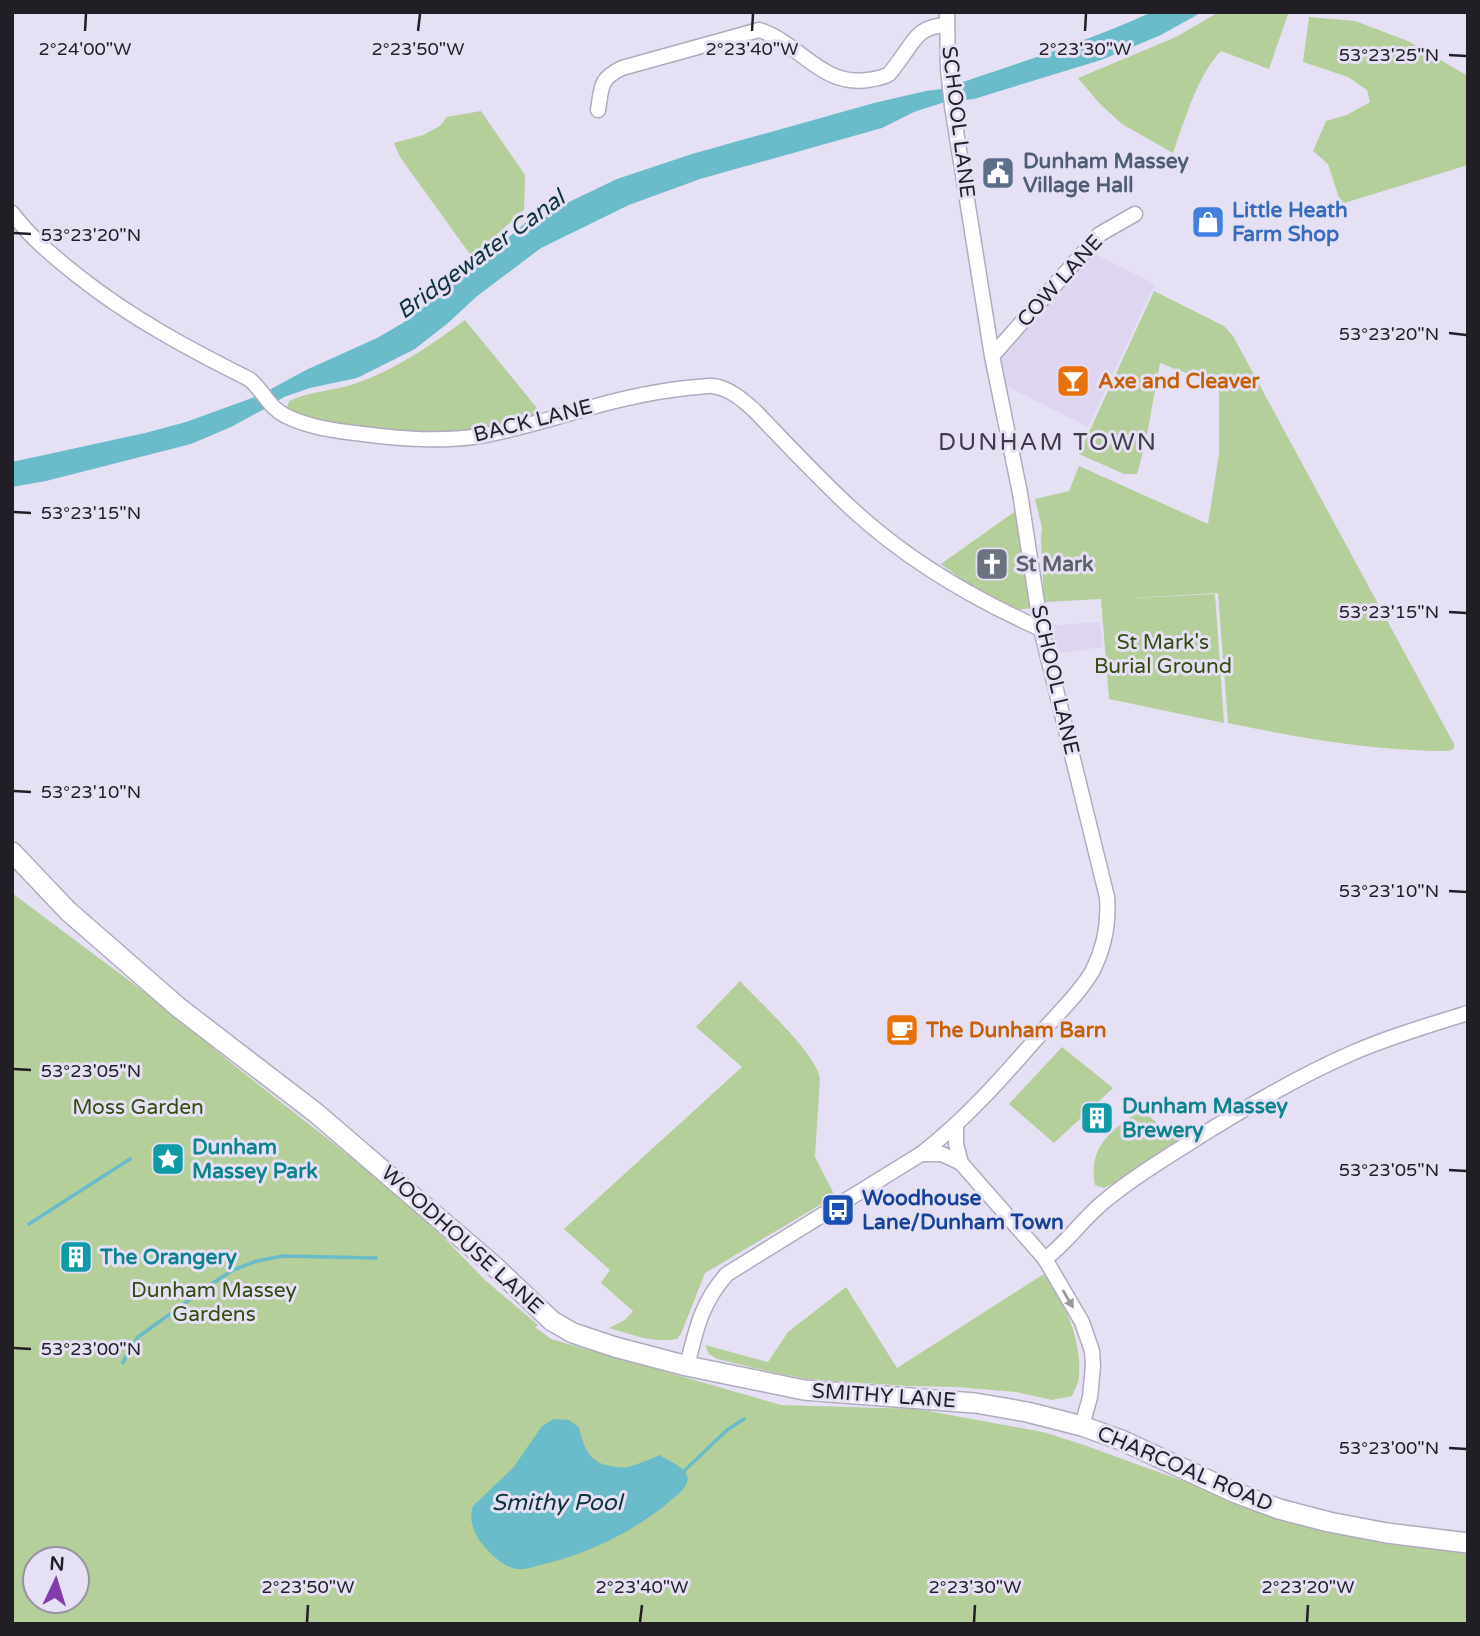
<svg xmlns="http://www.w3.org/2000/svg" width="1480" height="1636" font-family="'Varela Round',sans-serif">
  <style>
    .built { fill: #ded5f1 }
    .green { fill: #b4cf99; fill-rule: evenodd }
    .water { fill: #6bbccb }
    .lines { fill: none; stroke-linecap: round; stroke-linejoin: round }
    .stream { stroke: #6bbccb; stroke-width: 3.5 }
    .minor-casing { stroke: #b0abbe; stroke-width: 17 }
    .secondary-casing { stroke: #b0abbe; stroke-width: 22 }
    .minor { stroke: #fff; stroke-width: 14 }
    .secondary { stroke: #fff; stroke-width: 19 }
    .oneway { fill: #9b9a9d }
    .ticks { fill: none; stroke: #211e26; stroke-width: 2.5 }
    .labels { text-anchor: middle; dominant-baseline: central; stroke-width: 6; stroke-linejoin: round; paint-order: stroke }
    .street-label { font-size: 21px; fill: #211e26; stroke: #e6e0f4 }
    .service-label { font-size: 21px; font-weight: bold; fill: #4e5e75; stroke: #e6e0f4; text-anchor: start }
    .shop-label { font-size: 21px; font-weight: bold; fill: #366cbe; stroke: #e6e0f4; text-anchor: start }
    .food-label { font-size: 21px; font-weight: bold; fill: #c56008; stroke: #e6e0f4; text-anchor: start }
    .worship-label { font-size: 21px; font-weight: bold; fill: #5b616d; stroke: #e6e0f4; text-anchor: start }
    .park-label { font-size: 21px; fill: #324b0e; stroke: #e6e0f4 }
    .culture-label { font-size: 21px; font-weight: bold; fill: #0d838f; stroke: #e6e0f4; text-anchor: start }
    .transit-label { font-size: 21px; font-weight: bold; fill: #164399; stroke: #e6e0f4; text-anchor: start }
    .water-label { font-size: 23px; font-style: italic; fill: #0c343b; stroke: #e6e0f4 }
    .quarter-label { font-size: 24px; letter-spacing: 2px; fill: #403a4a; stroke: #e6e0f4 }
    .ticks-label { font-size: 18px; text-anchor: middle; fill: #211e26; stroke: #e6e0f4; stroke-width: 6; stroke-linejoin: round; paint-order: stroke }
  </style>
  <rect width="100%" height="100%" fill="#e6e0f4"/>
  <!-- built -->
  <g class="built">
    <path d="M 1089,251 L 1155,284 L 1088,427 L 1004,385 L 998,355 Z"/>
    <path d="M 1100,622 L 1103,647 L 1049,655 L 1044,626 Z"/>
  </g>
  <!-- green -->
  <g class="green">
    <path d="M 1219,12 L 1284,12 L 1288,14 L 1269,69 L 1221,51 C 1198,74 1184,122 1173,153 L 1122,124 L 1100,104 L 1078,78 L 1176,37 Z"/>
    <path d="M 1309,17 L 1355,21 L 1408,41 L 1468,76 L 1468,165 L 1341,204 L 1328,164 L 1313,151 L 1326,121 L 1347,115 L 1370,102 L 1367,90 L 1348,77 L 1303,62 Z"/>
    <path d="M 481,111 L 525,175 L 524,210 L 472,257 L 400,157 L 394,143 L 423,135 L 440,126 L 447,117 Z"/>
    <path d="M 1154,291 L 1224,326 L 1233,336 L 1454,744 L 1454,748 L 1449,751 C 1374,751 1300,738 1228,723 L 1218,593 L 1113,599 L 1215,594 L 1224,723 L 1109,699 L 1101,599 L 1044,602 L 1041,540 L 1042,528 L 1035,499 L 1069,491 L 1079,466 L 1208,524 L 1219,454 L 1219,394 L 1217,385 L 1160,363 L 1146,440 L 1137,474 L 1124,474 L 1079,454 Z"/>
    <path d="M 465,320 L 541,413 L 500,426 L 473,431 L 424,433 L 388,431 L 316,421 L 286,411 L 289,401 C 310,391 335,391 357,383 C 397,369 431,345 465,320 Z"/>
    <path d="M 1017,510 L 1031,608 L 1017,610 L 983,595 L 941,564 Z"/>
    <path d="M 12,893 L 155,1000 L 235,1066 L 412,1205 L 485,1280 L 538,1325 L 535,1327 L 551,1339 L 781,1405 L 917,1409 L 1043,1432 L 1084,1445 L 1302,1524 L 1395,1545 L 1468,1553 L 1468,1624 L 12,1624 ZM 35,1559 L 77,1559 L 77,1601 L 35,1601 Z"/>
    <path d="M 740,981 C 760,1003 815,1052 820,1078 L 815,1157 L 835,1196 L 705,1273 L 681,1334 L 677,1339 C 654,1344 631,1334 609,1328 L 625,1320 L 633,1311 L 601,1283 L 610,1270 L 564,1229 L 742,1067 L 696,1027 Z"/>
    <path d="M 1062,1047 L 1113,1088 L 1054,1143 L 1009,1104 Z"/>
    <path d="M 1141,1110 L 1179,1140 L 1123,1179 L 1104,1188 L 1095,1185 C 1087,1146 1113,1129 1141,1110 Z"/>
    <path d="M 1047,1272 C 1063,1304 1082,1337 1079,1375 C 1079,1382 1075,1389 1072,1396 L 1052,1400 L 1016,1392 L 957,1387 L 907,1386 L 807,1379 L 771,1372 L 717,1359 L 709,1354 L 705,1345 L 768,1362 L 788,1332 L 846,1287 L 897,1368 Z"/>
  </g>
  <!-- water -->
  <g class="water">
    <path d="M 1152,12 L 1202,12 L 1161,35 L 1101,60 L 974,99 L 945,102 L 914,112 L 882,128 L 700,179 L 629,205 L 541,248 L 476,297 L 448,323 L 415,349 L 357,378 L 310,388 L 284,397 L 268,407 L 231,427 L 191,444 L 46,481 L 12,487 L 12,462 L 145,433 L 186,422 L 260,395 L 306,370 L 377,338 L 403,323 L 463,277 L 525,223 L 617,179 L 692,154 L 874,103 L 926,91 L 942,89 C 1012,65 1084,43 1152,12 Z"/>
    <path d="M 554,1419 L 569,1420 L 579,1427 C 583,1444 587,1460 606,1465 C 613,1467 621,1468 628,1467 C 639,1464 650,1459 660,1455 C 666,1459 683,1467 686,1473 C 693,1485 676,1496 668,1503 C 632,1532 590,1553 544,1564 C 536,1566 526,1570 518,1569 C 505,1568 491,1555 483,1545 C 474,1534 468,1520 473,1506 L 513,1468 L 542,1426 Z"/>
  </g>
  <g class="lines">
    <!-- stream -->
    <g class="stream">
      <path d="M 29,1224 L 130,1159"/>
      <path d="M 123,1363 L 129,1349 L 138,1337 L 213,1283 L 233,1270 L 257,1261 L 283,1256 L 376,1258"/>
      <path d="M 684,1471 L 727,1430 L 744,1419"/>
    </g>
    <defs>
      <g id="minor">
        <path d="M 598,110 C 602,87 599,79 622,68 L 759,30 C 800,43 821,87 868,80 C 874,79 883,78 889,74 C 892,71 896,65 899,61 C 915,40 918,26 947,25"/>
        <path d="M 12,213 C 31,238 54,257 78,276 C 131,318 189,349 249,379 C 263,390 269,408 286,416 C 310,428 338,431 363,434 C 402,439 441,442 480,436 C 527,428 573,411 619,400 C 645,394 670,389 697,387 C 702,387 709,385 713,386 C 729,388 743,400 754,410 C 786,443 818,478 852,509 C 907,560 974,599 1041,629"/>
        <path d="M 992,356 L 1100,234 L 1135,214"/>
        <path d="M 956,1125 L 956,1144 L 961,1163"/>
        <path d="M 921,1154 L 942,1154 L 961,1163 L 1045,1259 L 1082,1322 L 1092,1351 L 1093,1366 L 1090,1397 L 1082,1426"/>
        <path d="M 1045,1259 C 1068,1242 1084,1217 1106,1200 C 1132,1178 1161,1161 1189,1143 C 1242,1110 1295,1078 1352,1053 C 1389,1037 1429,1025 1468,1013"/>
        <path d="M 687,1366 C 696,1330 701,1303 727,1274 L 921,1154 C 969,1117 1009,1070 1049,1024 C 1064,1007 1082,990 1093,970 C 1105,946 1109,923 1107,897 L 1041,629 L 1020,493 L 992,356 L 952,106 L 948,69 L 947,12"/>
      </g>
      <path id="secondary" d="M 12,852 L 68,911 L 178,1007 L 316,1113 L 493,1265 L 552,1321 L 573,1333 L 615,1347 L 687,1366 L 804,1390 L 975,1403 L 1027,1412 L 1082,1426 L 1121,1440 L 1236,1493 L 1279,1509 L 1329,1522 L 1387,1533 L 1468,1543"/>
    </defs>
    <!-- minor casing -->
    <use href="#minor" class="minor-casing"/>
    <!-- secondary casing -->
    <use href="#secondary" class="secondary-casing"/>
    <!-- minor -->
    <use href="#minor" class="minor"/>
    <!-- secondary -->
    <use href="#secondary" class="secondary"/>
  </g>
  <!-- one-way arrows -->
  <defs><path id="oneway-solid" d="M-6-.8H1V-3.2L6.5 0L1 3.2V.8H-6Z" transform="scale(1.75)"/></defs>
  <use class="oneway" href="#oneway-solid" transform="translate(1068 1299) rotate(60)"/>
  <!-- ticks -->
  <path class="ticks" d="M 85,31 L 86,14M 418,31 L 420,14M 752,31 L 753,14M 1085,31 L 1086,14M 1449,55 L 1466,56M 14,233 L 31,234M 1449,333 L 1466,335M 14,512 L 31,513M 1449,612 L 1466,613M 14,791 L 31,792M 1449,891 L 1466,892M 14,1069 L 31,1070M 1449,1170 L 1466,1171M 14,1348 L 31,1349M 1449,1448 L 1466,1449M 307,1622 L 308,1605M 640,1622 L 642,1605M 974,1622 L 975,1605M 1307,1622 L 1308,1605"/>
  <!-- icons -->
  <defs>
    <symbol id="civic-square" viewBox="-11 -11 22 22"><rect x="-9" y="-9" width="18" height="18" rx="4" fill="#5c6f8a" stroke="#e6e0f4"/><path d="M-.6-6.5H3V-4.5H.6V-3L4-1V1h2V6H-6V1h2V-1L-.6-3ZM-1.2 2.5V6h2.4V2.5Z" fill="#fff"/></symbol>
    <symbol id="shop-square" viewBox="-11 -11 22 22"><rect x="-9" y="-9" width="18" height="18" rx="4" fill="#3f7fe0" stroke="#e6e0f4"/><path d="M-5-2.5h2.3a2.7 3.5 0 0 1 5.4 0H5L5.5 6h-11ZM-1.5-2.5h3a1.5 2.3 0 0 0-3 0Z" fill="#fff"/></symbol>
    <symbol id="bar-square" viewBox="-11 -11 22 22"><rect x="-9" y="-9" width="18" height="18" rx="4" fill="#e8710a" stroke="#e6e0f4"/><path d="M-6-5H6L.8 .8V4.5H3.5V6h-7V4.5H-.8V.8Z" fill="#fff"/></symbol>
    <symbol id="church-square" viewBox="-11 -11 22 22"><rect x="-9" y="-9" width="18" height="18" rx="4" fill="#6b7280" stroke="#e6e0f4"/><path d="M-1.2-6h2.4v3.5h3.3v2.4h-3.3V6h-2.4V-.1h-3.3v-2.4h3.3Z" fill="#fff"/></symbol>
    <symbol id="cafe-square" viewBox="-11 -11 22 22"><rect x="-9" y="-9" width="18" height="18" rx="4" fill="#e8710a" stroke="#e6e0f4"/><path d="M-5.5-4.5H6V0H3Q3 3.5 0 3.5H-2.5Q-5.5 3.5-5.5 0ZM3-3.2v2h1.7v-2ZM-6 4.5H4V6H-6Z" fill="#fff"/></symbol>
    <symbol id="building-square" viewBox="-11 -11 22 22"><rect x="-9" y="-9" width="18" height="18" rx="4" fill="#0f9aa8" stroke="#e6e0f4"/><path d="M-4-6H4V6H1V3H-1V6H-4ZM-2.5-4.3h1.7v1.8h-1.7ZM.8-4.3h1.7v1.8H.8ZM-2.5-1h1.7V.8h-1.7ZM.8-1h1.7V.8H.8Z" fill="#fff"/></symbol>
    <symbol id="sight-square" viewBox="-11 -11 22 22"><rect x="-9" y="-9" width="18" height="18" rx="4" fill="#0f9aa8" stroke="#e6e0f4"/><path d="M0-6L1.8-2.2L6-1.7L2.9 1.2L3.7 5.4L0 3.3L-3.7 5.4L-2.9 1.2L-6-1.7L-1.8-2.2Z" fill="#fff"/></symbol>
    <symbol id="bus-square" viewBox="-11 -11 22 22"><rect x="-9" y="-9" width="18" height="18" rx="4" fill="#1a4fb4" stroke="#e6e0f4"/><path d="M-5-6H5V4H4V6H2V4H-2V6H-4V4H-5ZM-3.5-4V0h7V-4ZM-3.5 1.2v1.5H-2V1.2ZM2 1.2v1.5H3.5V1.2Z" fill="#fff"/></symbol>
  </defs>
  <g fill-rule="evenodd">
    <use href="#civic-square" x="979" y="154" width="38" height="38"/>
    <use href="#shop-square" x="1189" y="203" width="38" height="38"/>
    <use href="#bar-square" x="1054" y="362" width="38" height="38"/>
    <use href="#church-square" x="973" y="545" width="38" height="38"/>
    <use href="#cafe-square" x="883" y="1011" width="38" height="38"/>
    <use href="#building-square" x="1078" y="1099" width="38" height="38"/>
    <use href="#sight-square" x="149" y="1140" width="38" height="38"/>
    <use href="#bus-square" x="819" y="1191" width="38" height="38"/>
    <use href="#building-square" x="57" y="1238" width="38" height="38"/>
  </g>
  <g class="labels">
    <!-- street labels -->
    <g class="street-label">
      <text transform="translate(958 122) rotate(83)">SCHOOL LANE</text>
      <text transform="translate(1060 281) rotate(-48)">COW LANE</text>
      <text transform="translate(533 421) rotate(-14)">BACK LANE</text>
      <text transform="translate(1055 680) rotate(77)">SCHOOL LANE</text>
      <text transform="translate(462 1240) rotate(42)">WOODHOUSE LANE</text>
      <text transform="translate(884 1396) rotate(4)">SMITHY LANE</text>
      <text transform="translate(1185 1469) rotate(23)">CHARCOAL ROAD</text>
    </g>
    <!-- service labels -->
    <g class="service-label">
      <text x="1023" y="161">Dunham Massey<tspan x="1023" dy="24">Village Hall</tspan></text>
    </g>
    <!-- shop labels -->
    <g class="shop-label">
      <text x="1232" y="210">Little Heath<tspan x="1232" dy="24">Farm Shop</tspan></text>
    </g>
    <!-- food labels -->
    <g class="food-label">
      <text x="1098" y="381">Axe and Cleaver</text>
      <text x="926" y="1030">The Dunham Barn</text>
    </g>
    <!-- worship labels -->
    <g class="worship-label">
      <text x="1016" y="564">St Mark</text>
    </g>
    <!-- park labels -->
    <g class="park-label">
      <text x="1163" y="642">St Mark's<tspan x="1163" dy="24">Burial Ground</tspan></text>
      <text x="138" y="1107">Moss Garden</text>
      <text x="214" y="1290">Dunham Massey<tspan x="214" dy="24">Gardens</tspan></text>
    </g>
    <!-- culture labels -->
    <g class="culture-label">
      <text x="1122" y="1106">Dunham Massey<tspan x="1122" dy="24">Brewery</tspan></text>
      <text x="192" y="1147">Dunham<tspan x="192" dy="24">Massey Park</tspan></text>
      <text x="100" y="1257">The Orangery</text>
    </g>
    <!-- transit labels -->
    <g class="transit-label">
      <text x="862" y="1198">Woodhouse<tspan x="862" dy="24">Lane/Dunham Town</tspan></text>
    </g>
    <!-- water labels -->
    <g class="water-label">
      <text transform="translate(481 255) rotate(-36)">Bridgewater Canal</text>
      <text x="557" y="1503">Smithy Pool</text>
    </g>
    <!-- quarter labels -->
    <g class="quarter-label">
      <text x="1048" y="442">DUNHAM TOWN</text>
    </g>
  </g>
  <g class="ticks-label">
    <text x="85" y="55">2°24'00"W</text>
    <text x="418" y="55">2°23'50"W</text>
    <text x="752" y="55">2°23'40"W</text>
    <text x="1085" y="55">2°23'30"W</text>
    <text x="1389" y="61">53°23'25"N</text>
    <text x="91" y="241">53°23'20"N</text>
    <text x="1389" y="340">53°23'20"N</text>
    <text x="91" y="519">53°23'15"N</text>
    <text x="1389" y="618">53°23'15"N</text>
    <text x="91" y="798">53°23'10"N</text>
    <text x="1389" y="897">53°23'10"N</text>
    <text x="91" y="1077">53°23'05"N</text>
    <text x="1389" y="1176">53°23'05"N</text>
    <text x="91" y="1355">53°23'00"N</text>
    <text x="1389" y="1454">53°23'00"N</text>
    <text x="308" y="1593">2°23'50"W</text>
    <text x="642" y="1593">2°23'40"W</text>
    <text x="975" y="1593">2°23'30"W</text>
    <text x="1308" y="1593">2°23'20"W</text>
  </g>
  <!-- border -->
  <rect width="1480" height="1636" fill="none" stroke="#211e26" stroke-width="28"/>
  <!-- north arrow -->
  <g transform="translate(56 1580) rotate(4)"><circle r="33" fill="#e6e0f4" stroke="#9792a2" stroke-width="2"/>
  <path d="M0-5L12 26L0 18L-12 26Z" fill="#823aad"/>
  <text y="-10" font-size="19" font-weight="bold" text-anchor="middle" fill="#211e26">N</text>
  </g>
</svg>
